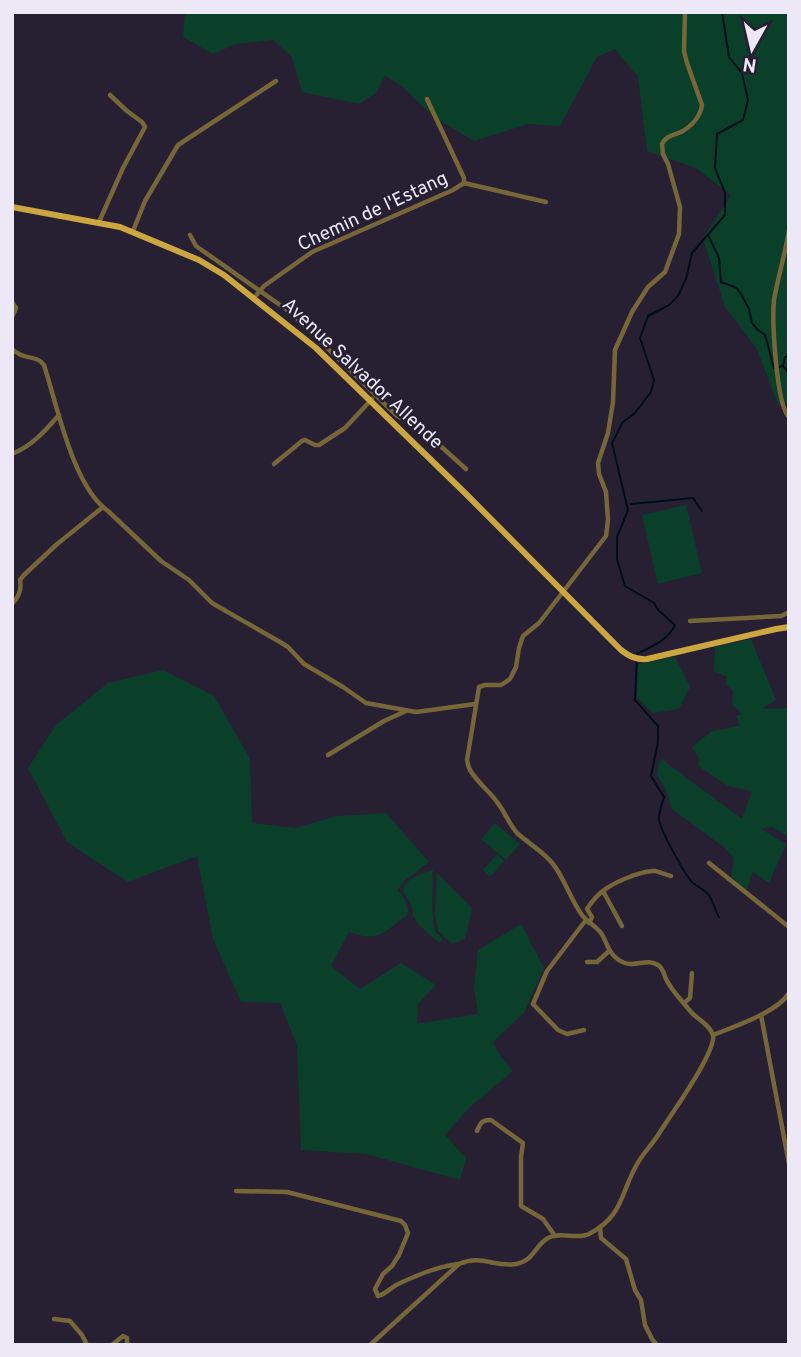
<svg xmlns="http://www.w3.org/2000/svg" width="801" height="1357" font-family="Overpass,sans-serif">
  <style>
    .green { fill: #0a3f2a }
    .lines { fill: none; stroke-linecap: round; stroke-linejoin: round }
    .stream { stroke: #000e19; stroke-width: 2 }
    .minor { stroke: #776638; stroke-width: 4.5 }
    .major { stroke: #cca63e; stroke-width: 6 }
    .labels { text-anchor: middle; dominant-baseline: central; stroke-width: 5; stroke-linejoin: round; paint-order: stroke }
    .street-label { font-size: 19px; fill: #ece8f5; stroke: #272033 }
  </style>
  <rect width="100%" height="100%" fill="#272033"/>
  <!-- green -->
  <g class="green">
    <path d="M 185,12 L 789,12 L 789,403 L 778,405 L 757,349 L 725,307 L 703,238 L 731,195 L 696,168 L 647,151 L 638,77 L 615,49 L 597,57 L 560,126 L 528,124 L 474,141 L 434,117 L 405,89 L 385,75 L 376,93 L 359,104 L 302,92 L 292,57 L 273,40 L 236,44 L 213,54 L 183,37 Z"/>
    <path d="M 686,505 L 702,573 L 658,584 L 642,515 Z"/>
    <path d="M 751,639 L 776,700 L 762,709 L 789,708 L 789,837 L 772,827 L 761,829 L 786,844 L 769,883 L 753,872 L 746,891 L 731,877 L 734,858 L 725,848 L 672,809 L 665,788 L 657,775 L 659,761 L 664,759 L 668,764 L 742,819 L 752,791 L 728,786 L 698,766 L 699,759 L 692,747 L 712,731 L 740,726 L 736,716 L 742,714 L 732,704 L 733,691 L 726,684 L 727,677 L 714,671 L 715,647 Z"/>
    <path d="M 675,657 L 690,687 L 679,709 L 652,713 L 637,697 L 638,664 Z"/>
    <path d="M 163,670 L 214,696 L 250,759 L 252,823 L 295,828 L 337,816 L 386,813 L 429,862 L 405,880 L 397,891 L 399,891 C 403,898 411,907 407,915 C 384,932 378,943 349,932 L 331,966 L 360,989 L 401,963 L 436,985 L 418,1004 L 417,1024 L 478,1014 L 474,987 L 478,950 L 521,924 L 544,968 L 524,1013 L 493,1042 L 500,1056 L 513,1071 L 469,1108 L 445,1135 L 466,1158 L 460,1180 L 366,1154 L 301,1150 L 297,1045 L 280,1003 L 241,1002 L 213,939 L 197,856 L 128,882 L 67,842 L 28,768 L 56,725 L 108,683 Z"/>
    <path d="M 495,823 L 520,844 L 506,860 L 481,839 Z"/>
    <path d="M 497,854 L 504,861 L 490,877 L 483,870 Z"/>
    <path d="M 433,870 L 432,907 L 434,927 L 436,932 L 443,939 L 439,943 L 418,924 L 413,916 L 412,907 L 403,891 C 406,877 421,874 433,870 Z"/>
    <path d="M 437,873 L 472,908 L 465,939 L 452,944 L 438,931 L 435,914 Z"/>
  </g>
  <g class="lines">
    <!-- stream -->
    <g class="stream">
      <path d="M 708,235 L 719,258 L 721,282 L 737,288 L 741,294 L 749,309 L 752,323 L 758,330 L 765,335 L 774,368 L 783,366 L 785,357 L 789,356"/>
      <path d="M 783,366 L 789,373"/>
      <path d="M 631,504 L 693,498 L 702,511"/>
      <path d="M 719,917 C 715,911 714,903 710,897 C 706,890 699,888 693,883 C 686,877 659,828 659,819 C 659,812 662,804 664,797 L 651,776 L 658,742 L 658,726 L 635,700 L 637,654 C 651,647 668,640 675,625 L 658,610 L 654,603 L 625,586 L 617,559 L 617,537 L 628,510 L 612,443 L 623,422 L 634,414 L 651,392 L 654,380 L 640,338 L 648,316 L 669,305 L 678,296 L 686,279 L 692,253 L 725,215 L 725,193 L 715,168 L 717,134 L 743,120 L 748,100 L 742,73 L 729,57 L 722,12"/>
    </g>
    <!-- minor -->
    <g class="minor">
      <path d="M 464,183 L 546,202"/>
      <path d="M 99,222 L 123,168 L 145,127 L 142,122 L 127,111 L 110,95"/>
      <path d="M 133,231 L 145,201 L 178,145 L 276,81"/>
      <path d="M 789,231 C 785,254 778,277 774,300 C 772,319 776,405 789,417"/>
      <path d="M 190,235 L 196,246 L 290,312 L 396,415 L 425,432 L 466,469"/>
      <path d="M 254,298 L 264,286 L 312,252 L 453,190 L 464,183 L 464,178 L 427,99"/>
      <path d="M 12,302 L 16,308 L 12,317"/>
      <path d="M 12,349 C 24,361 36,354 44,365 C 57,405 73,487 108,511 L 161,561 L 189,580 L 212,603 L 280,642 L 288,647 L 304,664 L 343,687 L 366,703 L 416,712 L 475,704"/>
      <path d="M 12,454 C 32,446 45,431 59,415"/>
      <path d="M 274,464 L 302,441 L 305,440 L 315,445 L 319,445 L 345,428 L 372,399"/>
      <path d="M 12,604 C 19,597 22,590 20,580 L 24,575 L 56,545 L 103,507"/>
      <path d="M 690,621 L 781,616 L 789,612"/>
      <path d="M 328,755 L 384,721 L 406,711"/>
      <path d="M 709,863 L 789,927"/>
      <path d="M 603,891 L 622,926"/>
      <path d="M 589,923 L 592,917 L 587,909 C 598,891 613,883 632,876 C 639,874 647,870 655,871 C 660,872 666,875 671,876"/>
      <path d="M 587,962 L 597,962 L 609,951"/>
      <path d="M 684,1003 L 690,998 L 692,973"/>
      <path d="M 761,1015 L 789,1164"/>
      <path d="M 584,1030 L 567,1034 L 558,1030 L 533,1004 L 547,971 L 586,920"/>
      <path d="M 713,1035 C 733,1027 778,1012 789,993"/>
      <path d="M 477,1131 C 480,1124 482,1119 491,1120 L 523,1143 L 521,1157 L 521,1206 L 543,1219 L 555,1236"/>
      <path d="M 236,1191 L 287,1192 L 401,1221 L 405,1225 L 408,1233 L 399,1255 L 392,1266 L 383,1274 L 375,1289 L 378,1296 C 386,1294 390,1288 398,1284 C 418,1275 436,1267 458,1264"/>
      <path d="M 600,1227 L 601,1238 L 626,1259 L 635,1290 L 641,1300 L 645,1325 L 652,1339 L 657,1345"/>
      <path d="M 54,1319 L 70,1321 L 82,1335 L 87,1345"/>
      <path d="M 112,1345 L 123,1336 L 127,1338 L 127,1345"/>
      <path d="M 370,1345 L 459,1264 C 482,1254 495,1268 516,1264 C 534,1261 535,1245 548,1238 C 561,1231 577,1240 589,1234 C 623,1216 620,1195 636,1166 C 642,1154 653,1144 660,1132 C 670,1116 717,1051 713,1035 C 710,1025 697,1019 691,1012 C 683,1002 671,990 666,979 C 664,974 663,968 658,965 C 644,956 631,973 614,956 C 607,949 606,940 601,933 C 596,926 587,922 582,915 C 570,899 565,879 553,864 C 543,851 529,844 517,833 C 509,824 505,812 497,802 C 489,791 477,782 470,770 C 468,766 468,764 467,760 L 479,687 L 485,685 L 501,685 L 510,679 L 516,667 L 519,648 L 523,636 L 539,623 L 606,536 L 608,520 L 606,492 L 599,474 L 598,463 L 608,433 L 613,402 L 615,350 L 632,312 L 648,287 L 665,272 L 679,234 L 680,207 L 668,164 L 663,154 L 662,144 C 667,135 672,136 681,132 C 692,126 700,117 702,105 L 687,63 L 684,51 L 685,12"/>
    </g>
    <!-- major -->
    <path class="major" d="M 12,207 L 120,227 L 199,260 L 224,275 L 316,348 L 465,493 L 621,650 C 629,656 636,660 647,659 L 776,629 L 789,627"/>
  </g>
  <g class="labels">
    <!-- street labels -->
    <g class="street-label">
      <text transform="translate(373 212) rotate(-25)">Chemin de l'Estang</text>
      <text transform="translate(362 374) rotate(43)">Avenue Salvador Allende</text>
    </g>
  </g>
  <!-- border -->
  <rect width="801" height="1357" fill="none" stroke="#ece8f5" stroke-width="28"/>
  <!-- north arrow -->
  <g transform="translate(752 49) rotate(188)" stroke="#272033" stroke-width="5" paint-order="stroke">
  <path d="M0-5L12 26L0 18L-12 26Z" fill="#ece8f5"/>
  <text y="-10" font-size="19" font-weight="bold" text-anchor="middle" fill="#ece8f5">N</text>
  </g>
</svg>
